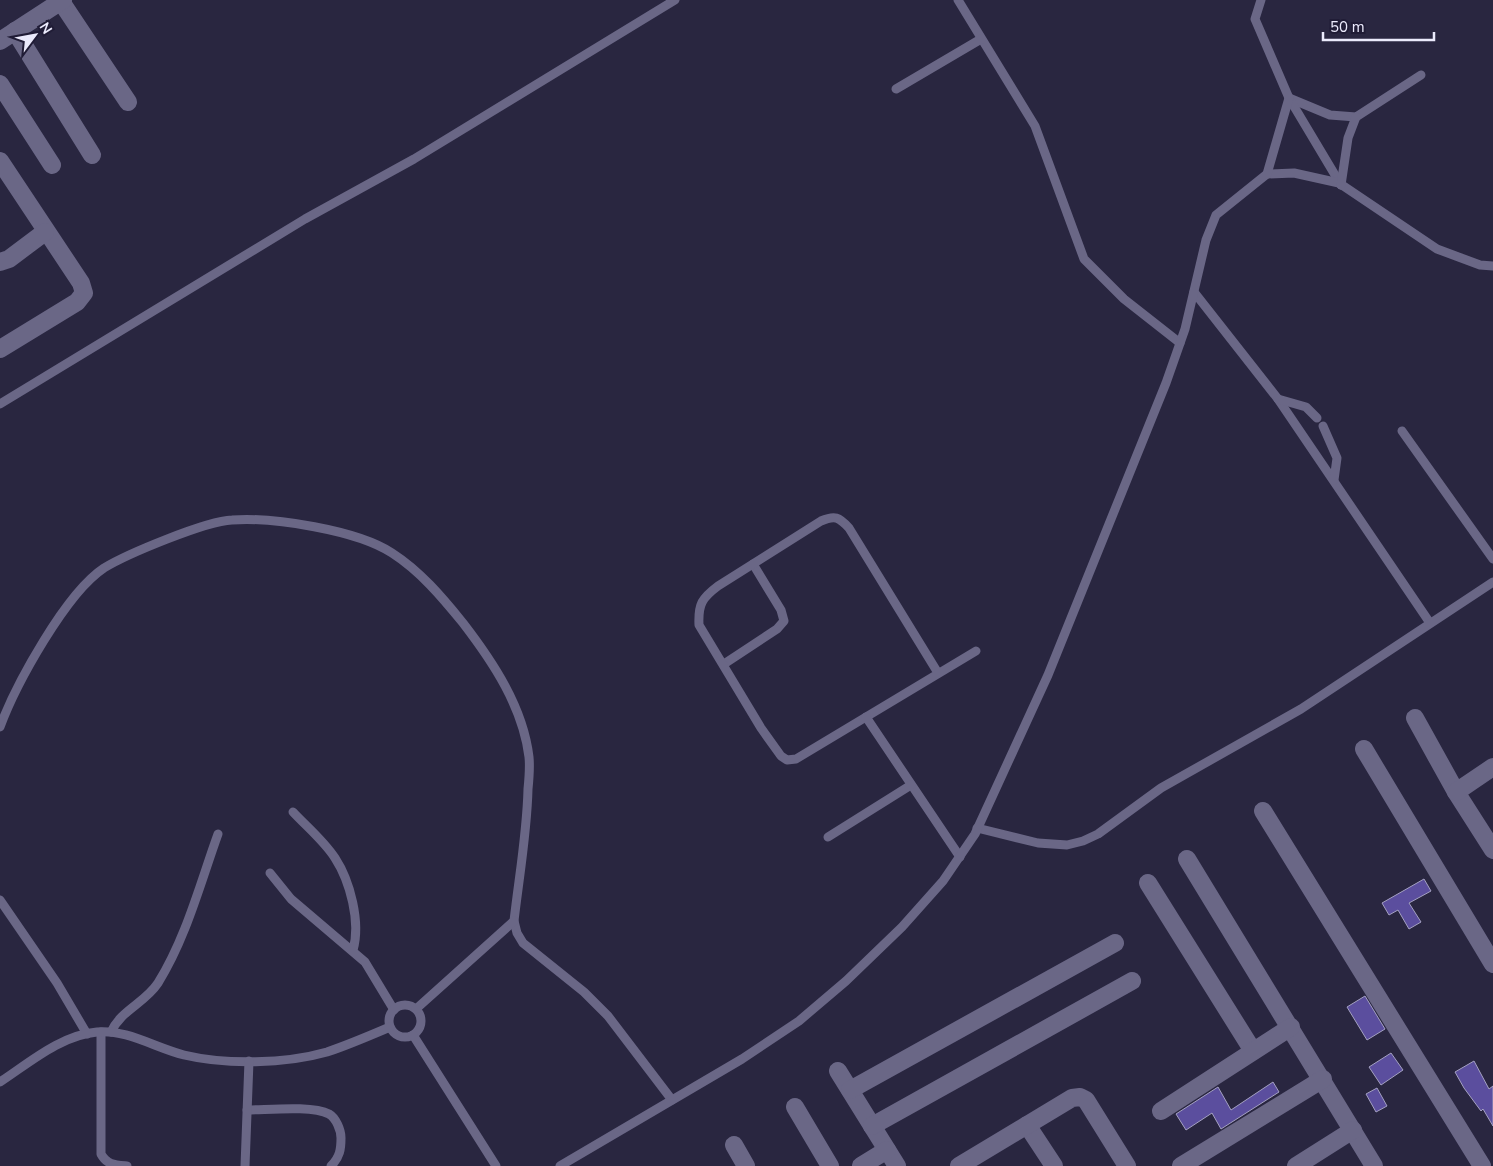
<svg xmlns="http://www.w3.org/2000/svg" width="1493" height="1166" font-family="'Nunito Sans',sans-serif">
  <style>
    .building { fill: #5b4e9e; stroke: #a4a1c2 }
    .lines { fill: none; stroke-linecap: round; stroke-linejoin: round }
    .service { stroke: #6a6786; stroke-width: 9 }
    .minor { stroke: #6a6786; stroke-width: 18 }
  </style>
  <rect width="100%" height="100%" fill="#292640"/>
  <!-- building -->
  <g class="building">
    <path d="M 1424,879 L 1431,891 L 1409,903 L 1421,922 L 1409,929 L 1398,910 L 1389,915 L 1382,903 Z"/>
    <path d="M 1365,996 L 1385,1029 L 1367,1040 L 1347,1007 Z"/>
    <path d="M 1391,1053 L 1403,1070 L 1381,1085 L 1369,1067 Z"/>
    <path d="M 1474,1061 L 1489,1089 L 1493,1086 L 1493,1126 L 1483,1109 L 1481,1111 L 1464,1088 L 1455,1072 Z"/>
    <path d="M 1273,1082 L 1279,1092 L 1221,1129 L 1212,1113 L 1186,1130 L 1176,1114 L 1218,1087 L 1231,1110 Z"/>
    <path d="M 1377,1088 L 1387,1106 L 1376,1112 L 1366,1094 Z"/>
  </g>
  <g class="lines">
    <!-- service -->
    <g class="service">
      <path d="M 958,0 L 1035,126 L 1084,259 L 1124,299 L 1180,343"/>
      <path d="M 896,89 L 981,39"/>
      <path d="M 1289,98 L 1330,115 L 1356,117 L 1421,75"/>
      <path d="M 1289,98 L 1341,185"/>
      <path d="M 1267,174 L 1294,173 L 1339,183 L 1437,249 L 1480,265 L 1493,266"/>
      <path d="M 1341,185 L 1348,138 L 1356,117"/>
      <path d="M 1194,292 L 1278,399 L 1430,623"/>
      <path d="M 1278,399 L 1306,407 L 1317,418"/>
      <path d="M 0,404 L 305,219 L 414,159 L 675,0"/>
      <path d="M 1323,426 L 1337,458 L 1334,480"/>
      <path d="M 1402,431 L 1493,559"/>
      <path d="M 724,664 L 777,629 L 784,621 L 781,610 L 753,564"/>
      <path d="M 938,673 L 849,528 C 839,517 835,515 821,521 L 718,586 C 702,598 698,604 699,625 L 761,728 L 781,756 L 787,760 L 796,759 L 976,651"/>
      <path d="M 866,717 L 960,857"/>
      <path d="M 0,727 C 16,684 66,593 104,568 C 127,554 206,521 232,520 C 273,517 357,530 392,553 C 420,571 442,597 463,623 C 493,662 523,707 529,757 C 530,767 529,779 528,789 C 527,833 519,877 514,921 L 517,933 L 523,943 L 584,992 L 608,1016 L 672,1100"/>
      <path d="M 293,812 C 307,827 324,841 335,858 C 350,881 361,922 353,950"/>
      <path d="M 977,828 L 1038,843 L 1067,845 L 1083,841 L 1098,834 L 1161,788 L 1301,709 L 1493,582"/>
      <path d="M 828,837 L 911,785"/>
      <path d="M 270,873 L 291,899 L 365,962 L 394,1010"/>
      <path d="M 0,900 L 57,983 L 87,1034"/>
      <circle cx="405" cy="1021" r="16"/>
      <path d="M 416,1009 L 514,921"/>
      <path d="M 101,1032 L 101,1154 C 107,1165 115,1165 127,1166"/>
      <path d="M 111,1032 C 121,1010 145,1003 158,983 C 186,938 200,884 218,834"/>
      <path d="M 413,1035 L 496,1166"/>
      <path d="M 0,1082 C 29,1063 61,1035 97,1032 C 126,1029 156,1048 184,1055 C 226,1065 285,1064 327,1052 C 348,1045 369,1036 390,1027"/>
      <path d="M 247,1110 C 267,1110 312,1105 329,1114 C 336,1118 341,1130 341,1138 C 341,1149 340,1157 331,1166"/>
      <path d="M 245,1166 L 249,1061"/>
      <path d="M 560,1166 L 742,1059 L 799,1021 L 846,981 L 902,927 L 943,881 L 975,834 L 1048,675 L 1166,383 L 1185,329 L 1206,240 L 1216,215 L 1267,174 L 1289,98 L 1255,19 L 1261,0"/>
    </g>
    <!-- minor -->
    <g class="minor">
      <path d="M 60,0 L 128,102"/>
      <path d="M 15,31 L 92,155"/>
      <path d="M 0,41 L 63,0"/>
      <path d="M 0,84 L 52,165"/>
      <path d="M 0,161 L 81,283 L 84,293 L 77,302 L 0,349"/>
      <path d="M 0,262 L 9,259 L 45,232"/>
      <path d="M 1415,718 L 1456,792 L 1493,850"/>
      <path d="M 1364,749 L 1493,964"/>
      <path d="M 1456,792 L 1493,767"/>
      <path d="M 1263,811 L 1482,1166"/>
      <path d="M 1187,859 L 1374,1166"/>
      <path d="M 1148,883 L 1253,1051"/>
      <path d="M 838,1071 L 897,1166"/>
      <path d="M 850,1090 L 1115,943"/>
      <path d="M 795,1107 L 830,1166"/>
      <path d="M 1161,1111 L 1291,1027"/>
      <path d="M 1027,1125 L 1054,1166"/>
      <path d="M 872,1126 L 1132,981"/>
      <path d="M 734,1145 L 746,1166"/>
      <path d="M 861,1166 L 887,1150"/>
      <path d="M 959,1166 L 1072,1098 L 1080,1097 L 1086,1100 L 1127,1166"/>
      <path d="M 1181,1166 L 1323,1079"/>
      <path d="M 1296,1166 L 1353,1130"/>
    </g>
  </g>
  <!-- north arrow -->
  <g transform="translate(35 35) rotate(58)" stroke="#201c36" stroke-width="4" paint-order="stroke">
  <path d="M0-4L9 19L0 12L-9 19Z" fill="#ebeafc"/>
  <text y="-8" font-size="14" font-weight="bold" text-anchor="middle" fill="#ebeafc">N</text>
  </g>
  <!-- scale -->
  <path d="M1323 32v8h111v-8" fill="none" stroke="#ebeafc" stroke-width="2.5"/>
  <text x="1330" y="32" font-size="15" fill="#ebeafc" stroke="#201c36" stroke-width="4" paint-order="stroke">50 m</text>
</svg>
